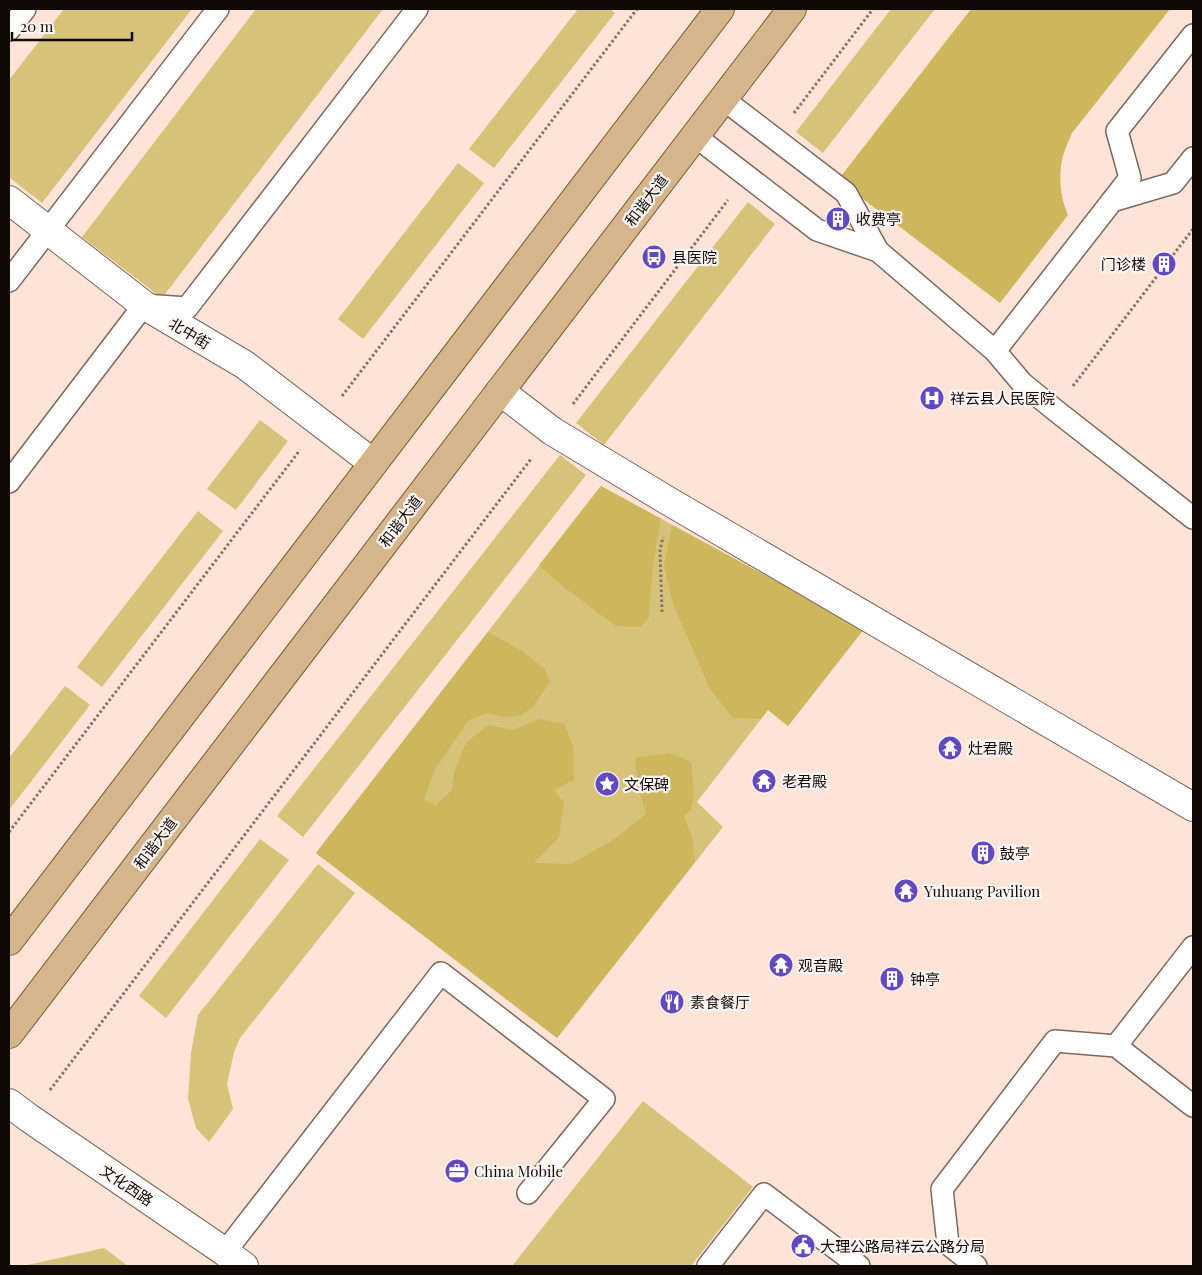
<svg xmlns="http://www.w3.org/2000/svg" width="1202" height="1275" font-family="'Playfair Display','Noto Sans SC',serif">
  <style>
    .green { fill: #d6c278 }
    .forest { fill: #ceb65d }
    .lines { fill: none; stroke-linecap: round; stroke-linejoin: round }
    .service-casing { stroke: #7e675c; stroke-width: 24 }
    .minor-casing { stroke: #7e675c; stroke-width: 30 }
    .tertiary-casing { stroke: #7e675c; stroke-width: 30 }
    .primary-casing { stroke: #7d582c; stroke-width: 30 }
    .path { stroke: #83726b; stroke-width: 3; stroke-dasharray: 2.5 2.5; stroke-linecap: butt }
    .service { stroke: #fff; stroke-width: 21 }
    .minor { stroke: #fff; stroke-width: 28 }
    .tertiary { stroke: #fff; stroke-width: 28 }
    .primary { stroke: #d4b58c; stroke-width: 28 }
    .labels { text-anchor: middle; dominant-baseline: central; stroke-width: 4.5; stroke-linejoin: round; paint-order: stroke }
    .street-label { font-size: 15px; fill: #110906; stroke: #fbf6f3 }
    .poi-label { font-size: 15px; fill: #110906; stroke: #fbf6f3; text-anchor: start }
  </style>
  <rect width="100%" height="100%" fill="#fee3d7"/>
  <!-- green -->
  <g class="green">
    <path d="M 64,9 L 192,9 L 42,203 L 9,177 L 9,80 Z"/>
    <path d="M 256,9 L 383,9 L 162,298 L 82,237 Z"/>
    <path d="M 578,9 L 610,9 L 615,13 L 494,168 L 469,149 Z"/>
    <path d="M 891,9 L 935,9 L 823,153 L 796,132 Z"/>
    <path d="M 458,163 L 484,183 L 363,339 L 338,319 Z"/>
    <path d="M 748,202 L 775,224 L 604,445 L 576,423 Z"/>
    <path d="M 260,420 L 288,441 L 236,510 L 207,489 Z"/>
    <path d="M 560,455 L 586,475 L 303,837 L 277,816 Z"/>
    <path d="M 601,486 L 864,629 L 788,726 L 768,710 L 697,802 L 723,827 L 557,1038 L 316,853 Z"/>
    <path d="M 198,511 L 223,531 L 102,687 L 77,667 Z"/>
    <path d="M 65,686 L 90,705 L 9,810 L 9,758 Z"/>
    <path d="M 260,839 L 289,860 L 166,1018 L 139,996 Z"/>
    <path d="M 318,864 L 355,893 L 240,1038 L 234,1052 L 227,1084 L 233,1109 L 209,1142 L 196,1128 L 188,1099 L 191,1053 L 198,1015 Z"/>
    <path d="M 643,1101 L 753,1187 L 691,1266 L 512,1266 Z"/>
    <path d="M 104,1248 L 128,1266 L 23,1266 Z"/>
  </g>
  <!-- forest -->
  <g class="forest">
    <path d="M 971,9 L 1170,9 L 1072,133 C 1069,141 1065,148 1063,156 C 1058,174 1060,197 1068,215 L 1000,303 L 838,180 Z"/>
    <path d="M 601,486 L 661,519 L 653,564 L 649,617 L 641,627 L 616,626 L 560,584 L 539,565 Z"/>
    <path d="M 672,525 L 864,629 L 788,726 L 768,710 L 761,719 L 733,718 L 710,689 L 673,604 L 664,566 Z"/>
    <path d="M 488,632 L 522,651 L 545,669 L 550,682 L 532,708 L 521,715 L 503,717 L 487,713 L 469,720 L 435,769 L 424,800 L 436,805 L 452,790 L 454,772 L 466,743 L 488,725 L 513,730 L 539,719 L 565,724 L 573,748 L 574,780 L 554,790 L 564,803 L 559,837 L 534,863 L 571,864 L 613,840 L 646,814 L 639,790 L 635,758 L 670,753 L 691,762 L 694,796 L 691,810 L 684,816 L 692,837 L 695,862 L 557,1038 L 316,853 Z"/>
  </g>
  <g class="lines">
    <defs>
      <g id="service">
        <path d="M 9,30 L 25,9"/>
        <path d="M 723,99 L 846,193 L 878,251 L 995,351 L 1022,383 L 1055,410 L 1193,518"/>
        <path d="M 695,136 L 817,230 L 878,251"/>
        <path d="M 1112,201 L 1173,183 L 1193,158"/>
        <path d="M 9,281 L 218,9"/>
        <path d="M 995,351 L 1130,178 L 1117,131 L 1193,35"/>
        <path d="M 9,482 L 144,305 L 187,308 L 417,9"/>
        <path d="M 1116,1046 L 1193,947"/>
        <path d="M 225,1252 L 441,973 L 604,1099 L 528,1193"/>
        <path d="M 708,1266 L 764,1194 L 859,1266"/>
        <path d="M 976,1266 L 948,1244 L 942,1189 L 1055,1041 L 1116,1046 L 1193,1106"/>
      </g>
      <g id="minor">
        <path d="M 9,200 L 144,305 L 245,365 L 373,463"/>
        <path d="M 500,391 L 552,431 L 670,502 L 1193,807"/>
      </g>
      <path id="tertiary" d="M 9,1103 L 29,1118 L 225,1252 L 244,1266"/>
      <g id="primary">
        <path d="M 9,941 L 720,9"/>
        <path d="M 9,1034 L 792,9"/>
      </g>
    </defs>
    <!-- service casing -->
    <use href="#service" class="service-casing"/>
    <!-- minor casing -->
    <use href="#minor" class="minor-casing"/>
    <!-- tertiary casing -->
    <use href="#tertiary" class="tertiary-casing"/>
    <!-- primary casing -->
    <use href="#primary" class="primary-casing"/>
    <!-- path -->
    <g class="path">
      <path d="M 794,113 L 873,9"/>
      <path d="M 1073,386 L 1193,229"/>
      <path d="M 342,396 L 637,9"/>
      <path d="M 573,404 L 728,200"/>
      <path d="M 662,612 L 660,551 L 663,537"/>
      <path d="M 9,832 L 300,450"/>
      <path d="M 50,1090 L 531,459"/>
    </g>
    <!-- service -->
    <use href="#service" class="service"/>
    <!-- minor -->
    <use href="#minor" class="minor"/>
    <!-- tertiary -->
    <use href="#tertiary" class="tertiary"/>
    <!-- primary -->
    <use href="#primary" class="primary"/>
  </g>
  <!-- icons -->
  <defs>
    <symbol id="building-disc" viewBox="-11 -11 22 22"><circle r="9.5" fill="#6248c1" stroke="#fbf6f3"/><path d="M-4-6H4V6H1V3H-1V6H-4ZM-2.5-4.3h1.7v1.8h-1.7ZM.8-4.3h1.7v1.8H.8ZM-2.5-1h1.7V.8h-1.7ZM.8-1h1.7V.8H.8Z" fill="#fff"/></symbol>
    <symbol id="bus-disc" viewBox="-11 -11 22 22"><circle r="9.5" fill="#6248c1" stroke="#fbf6f3"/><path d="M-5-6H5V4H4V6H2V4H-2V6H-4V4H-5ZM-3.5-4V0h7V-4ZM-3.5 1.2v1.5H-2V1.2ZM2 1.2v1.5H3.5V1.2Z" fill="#fff"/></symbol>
    <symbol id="hospital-disc" viewBox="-11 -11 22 22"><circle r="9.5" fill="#6248c1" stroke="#fbf6f3"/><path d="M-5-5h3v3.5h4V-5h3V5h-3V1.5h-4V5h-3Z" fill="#fff"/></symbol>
    <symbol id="temple-disc" viewBox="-11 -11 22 22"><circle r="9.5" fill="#6248c1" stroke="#fbf6f3"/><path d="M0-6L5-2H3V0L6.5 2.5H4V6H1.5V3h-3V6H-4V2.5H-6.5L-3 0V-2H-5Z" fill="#fff"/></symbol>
    <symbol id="sight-disc" viewBox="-11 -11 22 22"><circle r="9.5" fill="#6248c1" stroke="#fbf6f3"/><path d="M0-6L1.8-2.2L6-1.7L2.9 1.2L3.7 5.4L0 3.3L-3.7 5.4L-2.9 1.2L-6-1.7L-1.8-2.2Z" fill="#fff"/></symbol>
    <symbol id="restaurant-disc" viewBox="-11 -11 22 22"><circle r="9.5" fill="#6248c1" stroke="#fbf6f3"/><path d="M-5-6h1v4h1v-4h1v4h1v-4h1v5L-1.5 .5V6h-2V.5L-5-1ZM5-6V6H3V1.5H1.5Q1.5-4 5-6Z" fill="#fff"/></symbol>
    <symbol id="office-disc" viewBox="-11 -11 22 22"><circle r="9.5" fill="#6248c1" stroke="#fbf6f3"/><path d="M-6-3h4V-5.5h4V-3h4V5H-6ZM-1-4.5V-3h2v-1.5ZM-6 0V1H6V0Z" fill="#fff"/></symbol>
    <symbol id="civic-disc" viewBox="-11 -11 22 22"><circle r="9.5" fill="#6248c1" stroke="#fbf6f3"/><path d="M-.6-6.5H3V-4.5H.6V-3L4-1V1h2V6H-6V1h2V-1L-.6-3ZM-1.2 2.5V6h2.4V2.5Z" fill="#fff"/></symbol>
  </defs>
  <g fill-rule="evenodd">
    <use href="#building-disc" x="824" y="205" width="28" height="28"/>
    <use href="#bus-disc" x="640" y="243" width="28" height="28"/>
    <use href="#building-disc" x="1150" y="250" width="28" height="28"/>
    <use href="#hospital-disc" x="918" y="384" width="28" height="28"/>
    <use href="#temple-disc" x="936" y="734" width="28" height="28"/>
    <use href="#temple-disc" x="750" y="767" width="28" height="28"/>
    <use href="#sight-disc" x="593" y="770" width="28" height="28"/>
    <use href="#building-disc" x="969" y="839" width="28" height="28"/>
    <use href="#temple-disc" x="892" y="877" width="28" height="28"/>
    <use href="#temple-disc" x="767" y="951" width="28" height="28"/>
    <use href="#building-disc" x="878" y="965" width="28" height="28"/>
    <use href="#restaurant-disc" x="658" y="988" width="28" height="28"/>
    <use href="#office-disc" x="443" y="1157" width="28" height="28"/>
    <use href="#civic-disc" x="789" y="1232" width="28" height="28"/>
  </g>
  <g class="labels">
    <!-- street labels -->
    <g class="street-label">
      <text transform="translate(646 200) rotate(-53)">和谐大道</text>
      <text transform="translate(190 333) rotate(31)">北中街</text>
      <text transform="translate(400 521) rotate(-53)">和谐大道</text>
      <text transform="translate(155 843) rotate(-53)">和谐大道</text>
      <text transform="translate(127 1185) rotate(34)">文化西路</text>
    </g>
    <!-- poi labels -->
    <g class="poi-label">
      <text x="856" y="219">收费亭</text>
      <text x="672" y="257">县医院</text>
      <text x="1146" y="264" text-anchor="end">门诊楼</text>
      <text x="950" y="398">祥云县人民医院</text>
      <text x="968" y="748">灶君殿</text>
      <text x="782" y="781">老君殿</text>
      <text x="624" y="784">文保碑</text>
      <text x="1000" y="853">鼓亭</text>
      <text x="924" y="891">Yuhuang Pavilion</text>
      <text x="798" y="965">观音殿</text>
      <text x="910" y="979">钟亭</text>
      <text x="690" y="1002">素食餐厅</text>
      <text x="474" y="1171">China Mobile</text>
      <text x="820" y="1246">大理公路局祥云公路分局</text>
    </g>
  </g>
  <!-- border -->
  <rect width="1202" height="1275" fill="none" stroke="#110906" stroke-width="20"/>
  <!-- scale -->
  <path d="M12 32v8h120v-8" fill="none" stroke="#110906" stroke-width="2.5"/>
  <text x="20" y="32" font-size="15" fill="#110906" stroke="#fbf6f3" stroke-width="4" paint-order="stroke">20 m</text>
</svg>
